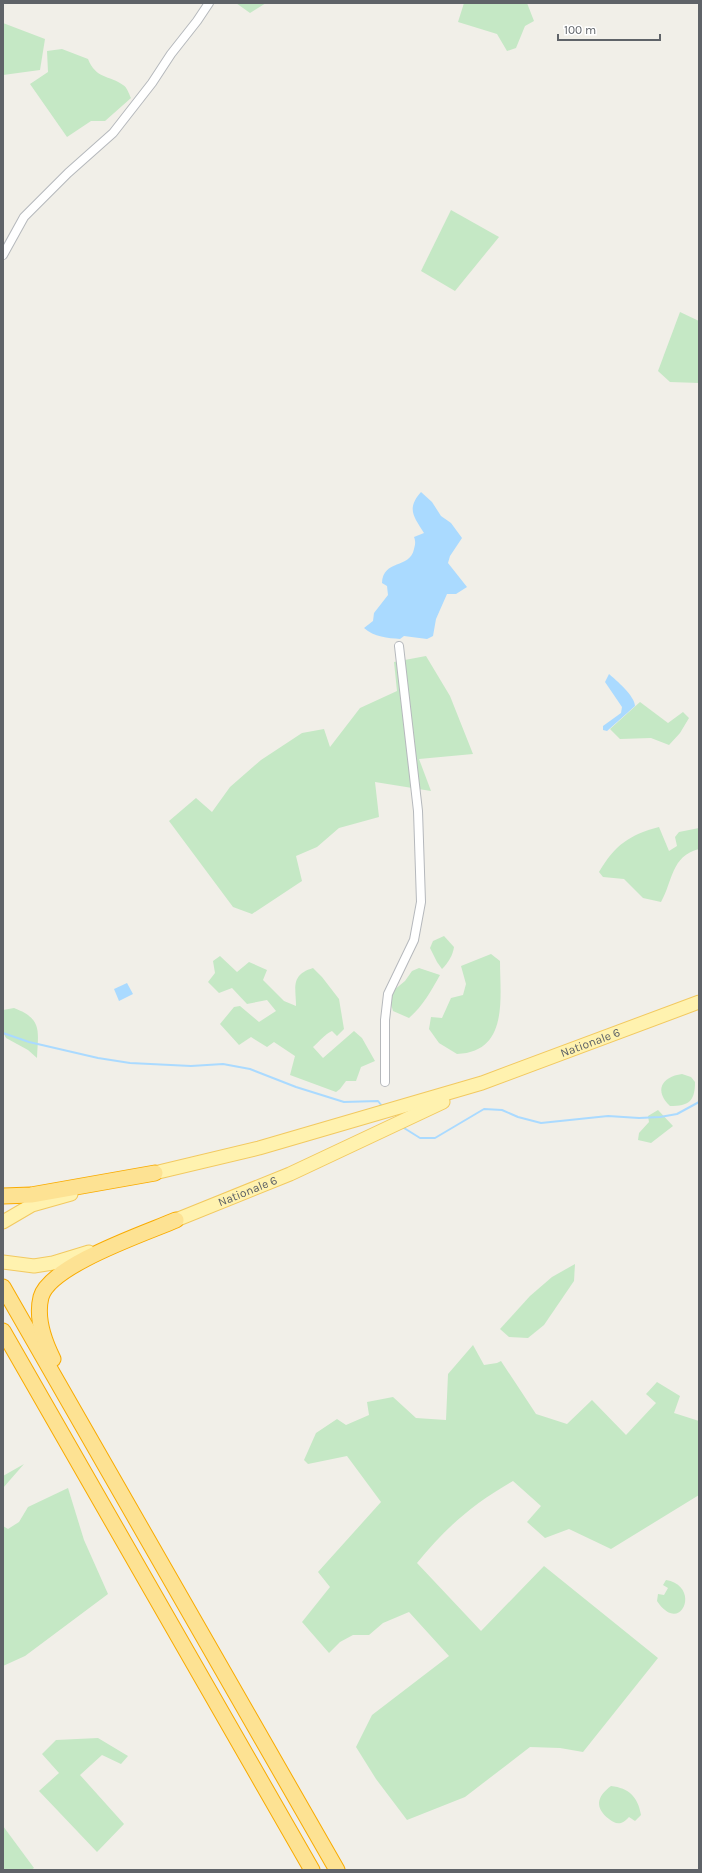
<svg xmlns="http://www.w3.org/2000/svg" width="702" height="1873" font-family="Karla,sans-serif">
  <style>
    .green { fill: #c5e8c5 }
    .water { fill: #aadaff }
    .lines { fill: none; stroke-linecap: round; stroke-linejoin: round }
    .stream { stroke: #aadaff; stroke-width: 2 }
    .street-casing { stroke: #b5b8bc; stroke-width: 10 }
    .primary-casing { stroke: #f2c960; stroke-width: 15 }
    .highway-casing { stroke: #f9ab00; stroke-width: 17 }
    .street { stroke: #fff; stroke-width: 8 }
    .primary { stroke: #fff2af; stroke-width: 13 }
    .highway { stroke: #fde293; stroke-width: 15 }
    .labels { text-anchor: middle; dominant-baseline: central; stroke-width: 4; stroke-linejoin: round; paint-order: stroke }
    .street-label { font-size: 12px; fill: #5f6368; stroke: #fff }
  </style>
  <rect width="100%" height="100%" fill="#f1efe8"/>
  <!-- green -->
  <g class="green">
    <path d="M 236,3 L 266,3 L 250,13 Z"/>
    <path d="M 464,3 L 527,3 L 534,21 L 525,26 L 516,48 L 507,51 L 497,34 L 458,22 Z"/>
    <path d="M 3,23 L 45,39 L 40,70 L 3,75 Z"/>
    <path d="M 62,49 L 88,59 C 96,79 109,75 123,85 C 127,87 129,94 131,98 L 105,121 L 91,121 L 67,137 L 30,84 L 48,72 L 47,51 Z"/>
    <path d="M 451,210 L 499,237 L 455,291 L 421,271 Z"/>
    <path d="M 680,312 L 699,321 L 699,383 L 670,382 L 658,371 Z"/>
    <path d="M 426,656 L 450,696 L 473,754 L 419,759 L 431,791 L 375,782 L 379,817 L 339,828 L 317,847 L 296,856 L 302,881 L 252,914 L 233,907 L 169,821 L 196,798 L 212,812 L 230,787 L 261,760 L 302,733 L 324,729 L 330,747 L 360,708 L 397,691 L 394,662 Z"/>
    <path d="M 640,702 L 668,723 L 683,712 L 689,718 L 680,733 L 669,745 L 651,738 L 620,739 L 610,729 Z"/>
    <path d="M 659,827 L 669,851 L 677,846 L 675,837 L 679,832 L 699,828 L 699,849 C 671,856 673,881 661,902 L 643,898 L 624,879 L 603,877 L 599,872 C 615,845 629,835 659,827 Z"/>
    <path d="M 444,936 L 454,947 C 453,955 448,963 442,969 L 437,962 L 430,948 L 433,941 Z"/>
    <path d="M 491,954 L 500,961 C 500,998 509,1052 457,1054 L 439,1043 L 429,1029 L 431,1017 L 442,1018 L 451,998 L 463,995 L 466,984 L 461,966 Z"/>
    <path d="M 220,956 L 237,972 L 249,962 L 267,970 L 263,980 L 284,1001 L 296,1006 C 296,988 290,975 313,968 L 322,977 L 339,999 L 344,1029 L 337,1036 L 332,1031 C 324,1035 320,1041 313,1047 L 323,1058 L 354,1031 L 362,1038 L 375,1061 L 361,1067 L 356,1081 L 346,1081 L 340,1089 L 336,1092 L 290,1075 L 295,1056 L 274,1042 L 267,1047 L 251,1037 L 239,1045 L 220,1024 L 234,1007 L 240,1006 L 259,1022 L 276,1011 L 267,1000 L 247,1004 L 232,988 L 219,993 L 208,982 L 215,973 L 213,961 Z"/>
    <path d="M 419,968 L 440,975 C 431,991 423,1006 409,1018 L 393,1011 L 388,995 L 405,981 L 412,971 Z"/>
    <path d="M 14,1008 C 43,1019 38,1031 37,1058 L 28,1050 L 6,1038 L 3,1032 L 3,1010 Z"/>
    <path d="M 682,1074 L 691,1077 L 695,1082 C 695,1101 689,1106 670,1106 C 654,1091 661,1077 682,1074 Z"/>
    <path d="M 658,1110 L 673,1126 L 651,1143 L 638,1140 L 639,1133 L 649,1122 L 648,1116 Z"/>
    <path d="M 575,1264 L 574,1281 L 544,1325 L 528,1338 L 509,1337 L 500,1329 L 530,1296 L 552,1277 Z"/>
    <path d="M 473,1345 L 484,1365 L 497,1363 L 501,1361 L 536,1414 L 567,1424 L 592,1400 L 626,1435 L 656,1403 L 646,1394 L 657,1382 L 680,1396 L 674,1413 L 699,1421 L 699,1495 L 611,1549 L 569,1529 L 545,1538 L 527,1522 L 541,1506 L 513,1481 C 474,1503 445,1528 417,1563 L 481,1631 L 544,1566 L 658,1658 L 583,1752 L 560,1748 L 530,1747 L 465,1797 L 407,1820 L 376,1779 L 356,1747 L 372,1715 L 449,1656 L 409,1612 L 383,1623 L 369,1635 L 353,1635 L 340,1642 L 329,1653 L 302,1622 L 330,1587 L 318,1572 L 381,1502 L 347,1456 L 308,1464 L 304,1460 L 316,1433 L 337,1419 L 346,1425 L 369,1415 L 367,1402 L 393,1397 L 416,1418 L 446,1420 L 448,1374 Z"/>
    <path d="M 24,1464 L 3,1488 L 3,1476 Z"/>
    <path d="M 68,1488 L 84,1540 L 108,1594 L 25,1656 L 3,1666 L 3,1526 L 8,1529 L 19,1522 L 28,1507 Z"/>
    <path d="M 666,1580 C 702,1586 681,1637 657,1601 L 658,1594 L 664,1595 L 668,1588 L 663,1585 Z"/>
    <path d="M 98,1738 L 128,1756 L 121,1764 L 102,1755 L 80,1775 L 124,1824 L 97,1852 L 39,1791 L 59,1773 L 42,1754 L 56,1740 Z"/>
    <path d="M 611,1786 C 629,1788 638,1797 641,1815 L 635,1821 L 629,1817 C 627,1819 624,1822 621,1823 C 616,1824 613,1822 609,1819 C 595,1808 596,1797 611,1786 Z"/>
    <path d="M 3,1826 L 34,1868 L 31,1870 L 3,1870 Z"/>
  </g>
  <!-- water -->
  <g class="water">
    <path d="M 421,492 L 432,502 L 441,516 L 451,523 L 462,538 L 450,556 L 448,563 L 467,587 L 456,594 L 447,594 L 436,619 L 433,636 L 427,639 L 404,636 L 400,639 C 388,638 374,637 364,628 L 373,621 L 374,613 L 388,595 L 387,586 L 382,583 C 383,559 410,569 414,549 C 415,545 416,542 414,537 L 424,533 C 414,517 406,509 421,492 Z"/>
    <path d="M 609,674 C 616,680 635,696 635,706 L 607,731 L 603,730 L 603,726 L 621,713 L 622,707 L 605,682 Z"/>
    <path d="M 127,983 L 133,994 L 119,1001 L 114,989 Z"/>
  </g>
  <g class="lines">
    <!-- stream -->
    <g class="stream">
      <path d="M 3,1033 L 29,1042 L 98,1058 L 130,1063 L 191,1066 L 223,1064 L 250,1069 L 296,1087 L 344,1102 L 378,1101 L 382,1106"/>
      <path d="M 404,1128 L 420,1138 L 435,1138 L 484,1109 L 502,1110 L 518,1117 L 541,1123 L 608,1116 L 639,1118 L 660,1117 L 677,1114 L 699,1102"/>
    </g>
    <defs>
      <g id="street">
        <path d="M 3,255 L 24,217 L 68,173 L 113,133 L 152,83 L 171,54 L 197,21 L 209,3"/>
        <path d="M 385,1082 L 385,1020 L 388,994 L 414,940 L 421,902 L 418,811 L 399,646"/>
      </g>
      <g id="primary">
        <path id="s1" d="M 146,1175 L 259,1148 L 482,1083 L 699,1002"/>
        <path d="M 3,1222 L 32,1205 L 71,1194"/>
        <path id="s2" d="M 166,1224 L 290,1174 L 443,1102"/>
        <path d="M 3,1262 L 34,1266 L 53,1263 L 89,1252"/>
      </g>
      <g id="highway">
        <path d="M 3,1196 L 31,1195 L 155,1173"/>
        <path d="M 3,1287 L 337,1870"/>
        <path d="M 3,1331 L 312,1870"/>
        <path d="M 53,1359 C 44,1341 36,1317 41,1297 C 50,1265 146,1233 176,1220"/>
      </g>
    </defs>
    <!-- street casing -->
    <use href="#street" class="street-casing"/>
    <!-- primary casing -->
    <use href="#primary" class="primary-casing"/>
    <!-- highway casing -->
    <use href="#highway" class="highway-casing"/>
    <!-- street -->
    <use href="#street" class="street"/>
    <!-- primary -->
    <use href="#primary" class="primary"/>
    <!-- highway -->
    <use href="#highway" class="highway"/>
  </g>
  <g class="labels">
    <!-- street labels -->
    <g class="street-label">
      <text stroke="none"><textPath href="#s1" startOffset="464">Nationale 6</textPath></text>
      <text stroke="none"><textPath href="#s2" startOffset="88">Nationale 6</textPath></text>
    </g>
  </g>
  <!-- border -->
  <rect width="702" height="1873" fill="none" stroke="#5f6368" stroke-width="8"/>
  <!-- scale -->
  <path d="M558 34v6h102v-6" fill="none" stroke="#5f6368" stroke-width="2"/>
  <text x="564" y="34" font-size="12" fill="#5f6368" stroke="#ffffff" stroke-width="3" paint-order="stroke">100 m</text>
</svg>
